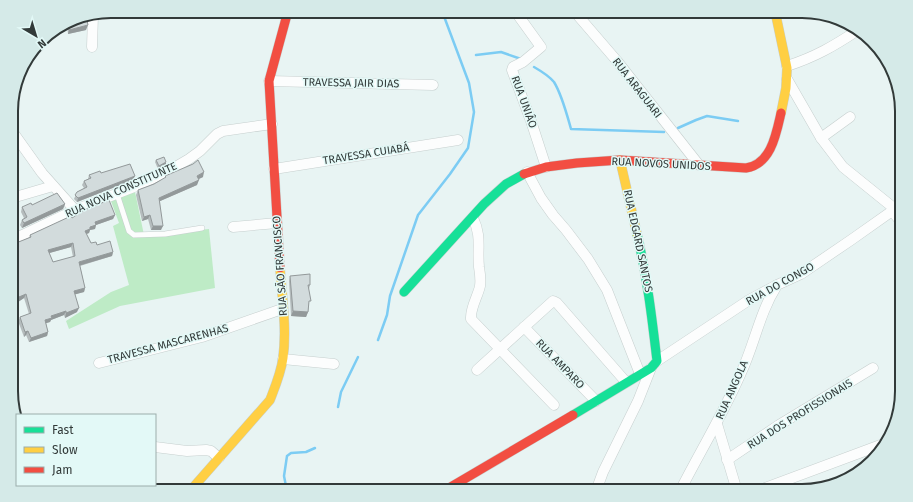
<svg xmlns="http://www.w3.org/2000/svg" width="913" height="502" font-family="'Fira Sans',sans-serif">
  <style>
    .green { fill: #beebc6 }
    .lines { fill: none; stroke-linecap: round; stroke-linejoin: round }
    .stream { stroke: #7cccf3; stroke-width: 2.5 }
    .lane-casing { stroke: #c6cfce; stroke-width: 6 }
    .street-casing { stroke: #c6cfce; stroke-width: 11 }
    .fast-casing { stroke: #c6cfce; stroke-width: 10 }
    .slow-casing { stroke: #c6cfce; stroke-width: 10 }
    .jam-casing { stroke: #c6cfce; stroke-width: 10 }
    .lane { stroke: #fcfdfd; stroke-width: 5 }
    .street { stroke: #fcfdfd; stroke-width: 10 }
    .fast { stroke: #16e098; stroke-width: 9 }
    .slow { stroke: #ffcf43; stroke-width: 9 }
    .jam { stroke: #f24e42; stroke-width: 9 }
    .wall { fill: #b5bcbd; fill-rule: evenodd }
    .shaded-wall { fill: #93999a }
    .building { fill: #d2dbdc; stroke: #93999a; fill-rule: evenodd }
    .labels { text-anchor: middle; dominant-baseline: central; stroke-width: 3; stroke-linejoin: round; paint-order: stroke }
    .street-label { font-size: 11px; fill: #323a39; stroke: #e3f9f7 }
    .rim { fill: none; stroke: #323a39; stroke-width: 2 }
  </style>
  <rect width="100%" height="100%" fill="#e8f4f3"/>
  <!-- green -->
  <path class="green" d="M 135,192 L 144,235 L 209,229 L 215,288 L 120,306 L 69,329 L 66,321 L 111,292 L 129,285 L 113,226 L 119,223 L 111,201 Z"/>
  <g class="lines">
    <!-- stream -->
    <g class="stream">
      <path d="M 476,55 L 501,52 L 521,59"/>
      <path d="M 534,67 C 541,71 549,76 554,82 C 562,95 567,115 571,129 L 664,132"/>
      <path d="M 678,128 L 696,120 L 707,116 L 738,121"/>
      <path d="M 378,340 L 387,315 L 390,296 L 418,215 L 450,174 L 468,148 L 474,112 L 469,83 L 442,11"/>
      <path d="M 338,407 L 341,392 L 358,357"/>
      <path d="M 287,491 L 284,476 L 287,456 L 291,453 L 306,452 L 315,448"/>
    </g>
    <defs>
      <path id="lane" d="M 117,194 L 129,231 L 134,235 L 165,234 L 202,228"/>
      <g id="street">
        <path d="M 515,11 L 541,47 L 523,62 L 513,67 L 512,70 L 531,121 L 546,167"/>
        <path d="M 574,11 L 617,61 L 699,165"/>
        <path d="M 92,47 L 93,15"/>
        <path d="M 787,66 C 815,57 834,46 858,30"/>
        <path d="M 787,79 L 821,138 L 843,167 L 895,209"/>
        <path d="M 269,81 L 433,85"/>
        <path d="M 12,131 L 42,173 L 75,210"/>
        <path d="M 821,138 L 850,117"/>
        <path d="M 274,169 L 458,140"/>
        <path d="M 527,172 L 541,198 L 553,215 L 566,230 L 588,259 L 607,290 L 640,374"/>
        <path d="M 12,198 L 53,186"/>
        <path d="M 892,211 L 902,223"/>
        <path d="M 473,218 C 482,237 477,248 479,267 C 480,273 481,279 480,286 C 478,296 470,308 471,319 L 554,405"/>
        <path d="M 233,227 L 277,223"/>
        <path d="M 12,240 L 75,210 L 139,185 L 172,169 L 189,159 L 200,151 L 217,134 L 223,131 L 272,124"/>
        <path d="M 524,327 L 596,401"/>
        <path d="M 283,359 L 334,364"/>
        <path d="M 657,361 L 749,300 L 777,285 L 801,274 L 851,240 L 902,204"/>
        <path d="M 99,363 L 202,337 L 282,309"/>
        <path d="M 477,370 L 553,301 L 557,303 L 626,382"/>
        <path d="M 717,424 L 737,491"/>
        <path d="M 155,447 L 187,451 L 206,450 L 211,451 L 219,458"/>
        <path d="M 727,460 L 779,425 L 873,368"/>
        <path d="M 596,491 L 603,472 L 638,401 L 651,368"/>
        <path d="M 680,491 C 700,452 723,414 741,373 C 755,343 759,314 777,285"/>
        <path d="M 757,491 L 886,443"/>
      </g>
      <g id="fast">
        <path d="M 404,292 L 484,204 L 506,184 L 524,174"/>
        <path d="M 573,415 L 651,368 L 657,361 C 652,318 647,276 637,234"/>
      </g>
      <g id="slow">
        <path d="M 775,11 L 787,68 L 786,88 L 781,113"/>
        <path d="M 620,160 L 637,234"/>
        <path d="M 190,491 L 270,400 C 275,387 281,373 283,358 C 287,329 282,297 280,268"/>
      </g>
      <g id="jam">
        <path d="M 524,174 L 546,167 L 577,163 L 620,160 L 746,168 C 771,164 776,135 781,113"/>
        <path d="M 280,268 L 269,81 L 288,11"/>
        <path d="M 444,491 L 573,415"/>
      </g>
    </defs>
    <!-- lane casing -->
    <use href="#lane" class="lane-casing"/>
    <!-- street casing -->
    <use href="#street" class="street-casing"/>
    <!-- fast casing -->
    <use href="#fast" class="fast-casing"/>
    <!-- slow casing -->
    <use href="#slow" class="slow-casing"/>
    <!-- jam casing -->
    <use href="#jam" class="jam-casing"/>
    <!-- lane -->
    <use href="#lane" class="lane"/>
    <!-- street -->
    <use href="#street" class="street"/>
    <!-- fast -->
    <use href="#fast" class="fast"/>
    <!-- slow -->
    <use href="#slow" class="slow"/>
    <!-- jam -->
    <use href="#jam" class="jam"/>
  </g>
  <!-- wall -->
  <g class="wall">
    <path d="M 88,16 L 87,20 L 86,30 L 68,34 L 67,24 L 68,22 L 73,19 Z"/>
    <path d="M 156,160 L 166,165 L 158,169 L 155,162 Z"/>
    <path d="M 101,173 L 133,180 L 77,202 L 74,199 L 77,192 L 84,188 L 82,185 L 84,181 L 88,179 L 89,175 Z"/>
    <path d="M 165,176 L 203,177 L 198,179 L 197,185 L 160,201 L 161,230 L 151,230 L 148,219 L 142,221 L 136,195 L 138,190 L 154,184 L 165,178 Z"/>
    <path d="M 65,204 L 63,209 L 22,228 L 20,225 L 22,220 L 24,218 L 21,212 L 22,207 L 32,205 Z"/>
    <path d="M 115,215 L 113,219 L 96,225 L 95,229 L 90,230 L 89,233 L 86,234 L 91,243 L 97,245 L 113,252 L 112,256 L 80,266 L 85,288 L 84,292 L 75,294 L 77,312 L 65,318 L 64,315 L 51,320 L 50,322 L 46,323 L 48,332 L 47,336 L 29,342 L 26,335 L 24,337 L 18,321 L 20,317 L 29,314 L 24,298 L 18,302 L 17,299 L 13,302 L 12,298 L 12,246 L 16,245 L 16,243 L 29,238 L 30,235 L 72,218 ZM 71,247 L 73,257 L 53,262 L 49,253 Z"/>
    <path d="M 290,276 L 310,285 L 309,289 L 309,305 L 308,312 L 306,317 L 291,316 L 289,281 Z"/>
  </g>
  <!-- shaded-wall -->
  <g class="shaded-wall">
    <path d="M 88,25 L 86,30 L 68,34 L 69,30 Z"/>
    <path d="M 166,162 L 166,165 L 158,169 L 159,166 Z"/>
    <path d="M 204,172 L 203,177 L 195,181 L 197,176 Z"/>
    <path d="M 135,176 L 133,180 L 77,202 L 78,198 Z"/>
    <path d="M 199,180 L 197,185 L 158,202 L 159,198 Z"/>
    <path d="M 65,204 L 63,209 L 22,228 L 24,223 Z"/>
    <path d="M 115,215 L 113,219 L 96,225 L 95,229 L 90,230 L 89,233 L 84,235 L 85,231 L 95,222 Z"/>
    <path d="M 150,215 L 148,219 L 142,221 L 144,217 Z"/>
    <path d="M 153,226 L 163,226 L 161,230 L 151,230 Z"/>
    <path d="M 73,243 L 71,247 L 46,254 L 48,250 Z"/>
    <path d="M 113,252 L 112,256 L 78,266 L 79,262 Z"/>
    <path d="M 85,288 L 84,292 L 73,295 L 74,291 Z"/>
    <path d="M 26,294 L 24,298 L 18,302 L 19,297 Z"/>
    <path d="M 18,295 L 17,299 L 13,302 L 14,297 Z"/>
    <path d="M 79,308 L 77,312 L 65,318 L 66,313 Z"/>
    <path d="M 66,311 L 64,315 L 51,320 L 50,322 L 43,324 L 45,320 L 51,316 Z"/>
    <path d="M 293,311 L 308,312 L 306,317 L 291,316 Z"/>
    <path d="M 28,331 L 26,335 L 24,337 L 25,332 Z"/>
    <path d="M 48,332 L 47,336 L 29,342 L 31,338 Z"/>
  </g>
  <!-- building -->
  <g class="building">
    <path d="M 86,16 L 88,25 L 69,30 L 69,21 L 73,19 Z"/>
    <path d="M 164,157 L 166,162 L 159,166 L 156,160 Z"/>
    <path d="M 198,160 L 204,172 L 197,176 L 199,180 L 159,198 L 163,226 L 153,226 L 150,215 L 144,217 L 138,190 L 154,184 L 166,177 L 165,176 L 193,164 Z"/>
    <path d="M 130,164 L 135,176 L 78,198 L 75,195 L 77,192 L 87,187 L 84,181 L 91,178 L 89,175 L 100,171 L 101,173 Z"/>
    <path d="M 57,193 L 65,204 L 24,223 L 22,220 L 27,217 L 22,207 L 31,203 L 32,205 Z"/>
    <path d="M 109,200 L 115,215 L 95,222 L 96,225 L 90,227 L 90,229 L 85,231 L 91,243 L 96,242 L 97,245 L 110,241 L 113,252 L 79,262 L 85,288 L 74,291 L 79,308 L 66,313 L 66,311 L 51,316 L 52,318 L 45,320 L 48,332 L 31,338 L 28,331 L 25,332 L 20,317 L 31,313 L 26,294 L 19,297 L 18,295 L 14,297 L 12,288 L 12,246 L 17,244 L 16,243 L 31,237 L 30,235 L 71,216 L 72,218 L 84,210 ZM 73,243 L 75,256 L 53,262 L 48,250 Z"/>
    <path d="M 310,274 L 310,285 L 308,285 L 311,301 L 309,301 L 308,312 L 293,311 L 290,276 Z"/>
  </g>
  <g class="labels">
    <!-- street labels -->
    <g class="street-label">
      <text transform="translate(351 83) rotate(1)">TRAVESSA JAIR DIAS</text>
      <text transform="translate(637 88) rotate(52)">RUA ARAGUARI</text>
      <text transform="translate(524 102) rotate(70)">RUA UNIÂO</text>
      <text transform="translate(366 154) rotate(-9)">TRAVESSA CUIABÁ</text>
      <text transform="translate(661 164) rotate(3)">RUA NOVOS UNIDOS</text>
      <text transform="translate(121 190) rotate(-24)">RUA NOVA CONSTITUNTE</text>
      <text transform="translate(638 241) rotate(78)">RUA EDGARD SANTOS</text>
      <text transform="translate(280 266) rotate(-94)">RUA SÃO FRANCISCO</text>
      <text transform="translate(780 284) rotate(-29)">RUA DO CONGO</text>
      <text transform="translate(168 344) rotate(-15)">TRAVESSA MASCARENHAS</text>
      <text transform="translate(560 364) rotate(46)">RUA AMPARO</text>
      <text transform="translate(732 390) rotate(-66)">RUA ANGOLA</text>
      <text transform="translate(800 414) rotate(-32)">RUA DOS PROFISSIONAIS</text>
    </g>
  </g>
  <!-- crop -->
  <path d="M0 0H913V502H0ZM111 18H802A93 93 0 0 1 895 111V391A93 93 0 0 1 802 484H111A93 93 0 0 1 18 391V111A93 93 0 0 1 111 18Z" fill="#d5eae8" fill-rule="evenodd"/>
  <path class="rim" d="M111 18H802A93 93 0 0 1 895 111V391A93 93 0 0 1 802 484H111A93 93 0 0 1 18 391V111A93 93 0 0 1 111 18Z"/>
  <!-- legend -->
  <rect x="16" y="414" width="140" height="72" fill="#e3f9f7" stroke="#9cadab"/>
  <rect x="24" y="427" width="20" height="6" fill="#16e098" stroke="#9cadab"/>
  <text x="52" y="434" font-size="12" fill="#323a39">Fast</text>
  <rect x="24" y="447" width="20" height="6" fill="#ffcf43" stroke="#9cadab"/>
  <text x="52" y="454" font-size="12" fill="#323a39">Slow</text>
  <rect x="24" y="467" width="20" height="6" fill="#f24e42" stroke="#9cadab"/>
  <text x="52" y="474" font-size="12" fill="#323a39">Jam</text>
  <!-- north arrow -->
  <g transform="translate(36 36) rotate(142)" stroke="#e3f9f7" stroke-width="3" paint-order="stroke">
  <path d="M0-3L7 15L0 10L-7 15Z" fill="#323a39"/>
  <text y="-6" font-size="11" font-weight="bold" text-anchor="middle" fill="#323a39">N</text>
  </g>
</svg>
